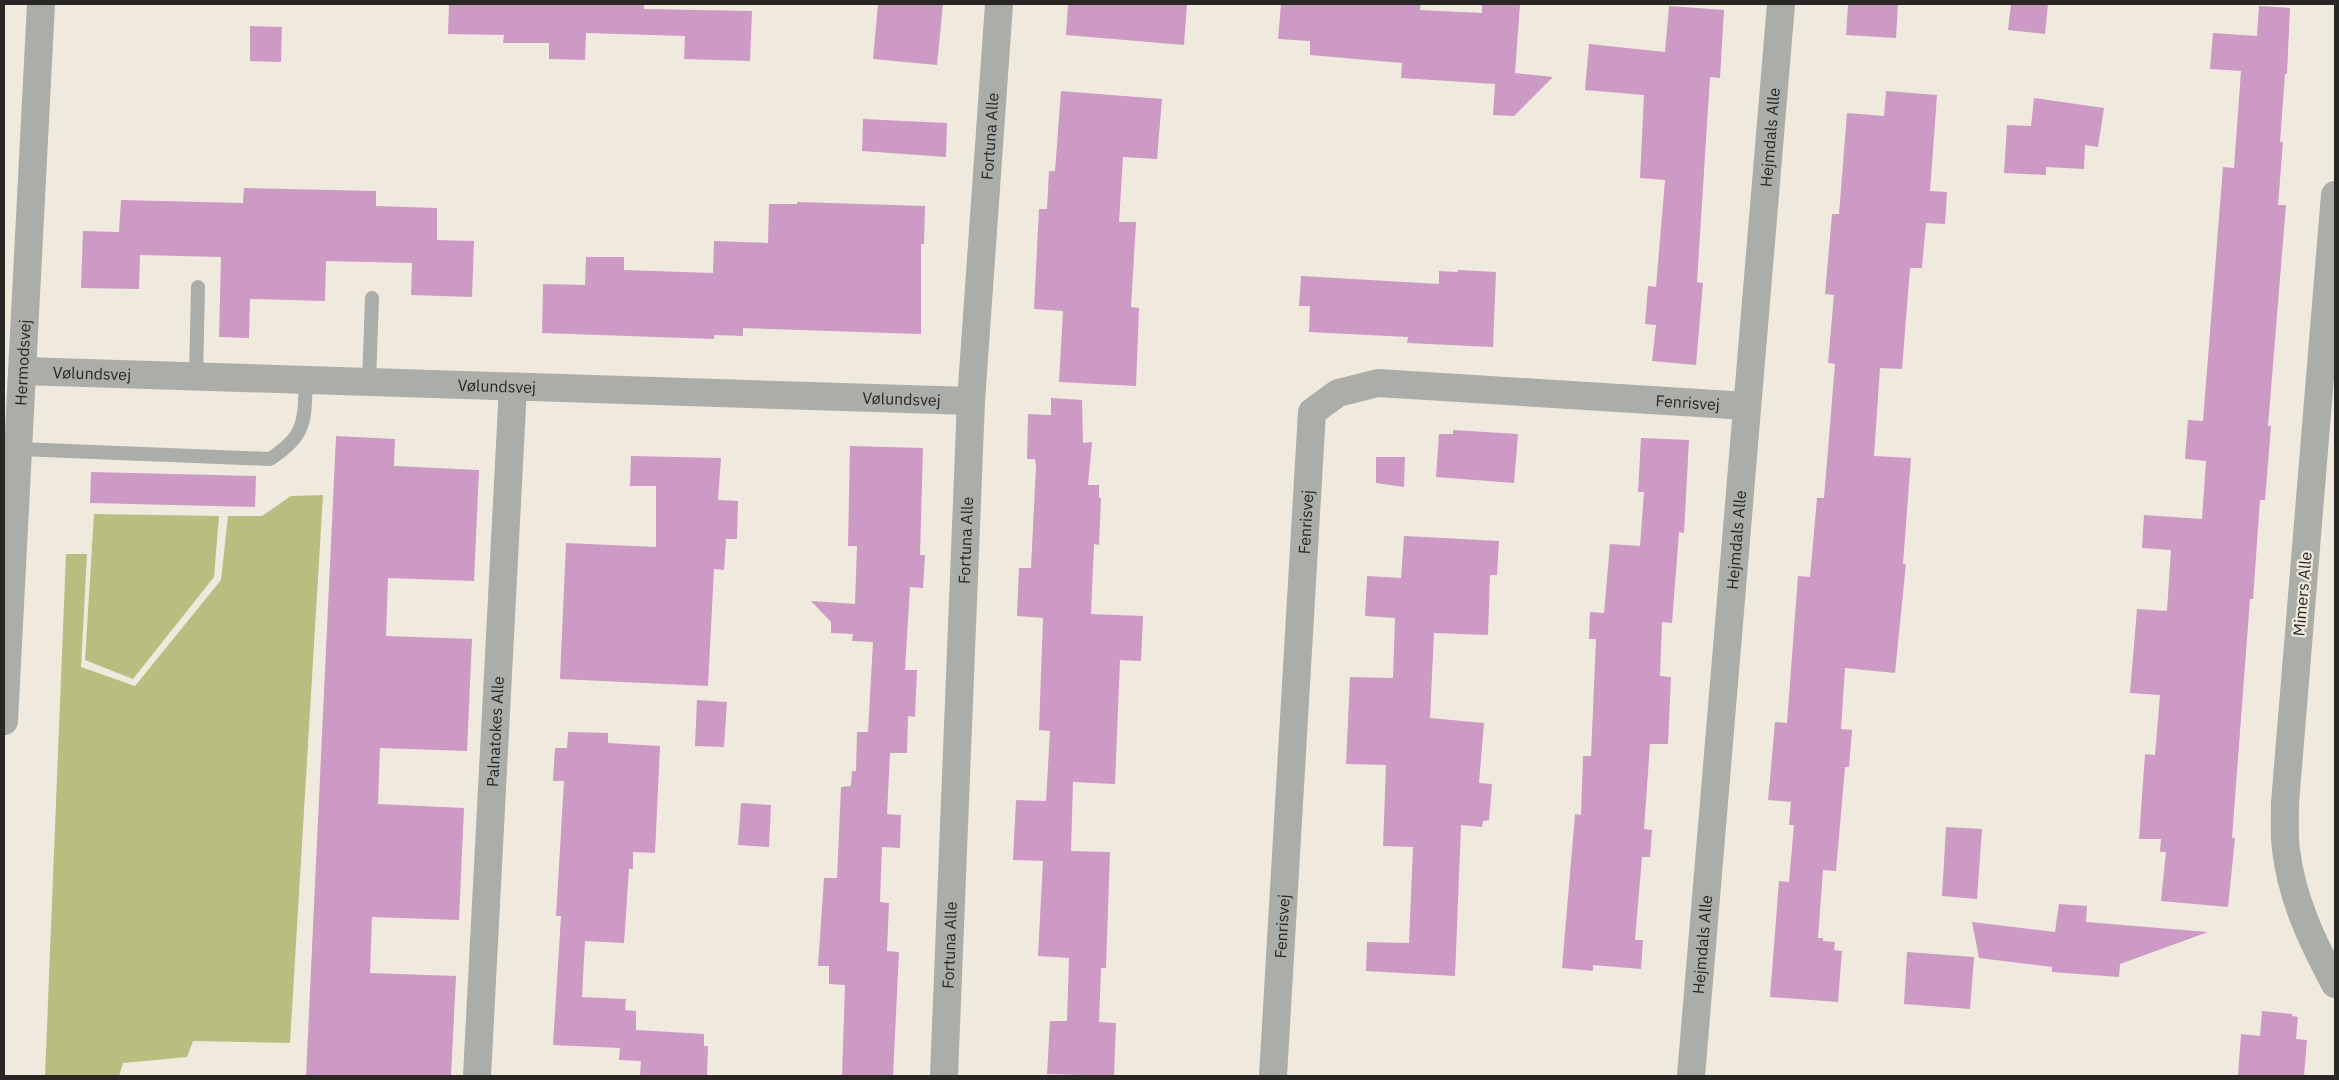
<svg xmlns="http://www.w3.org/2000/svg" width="2339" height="1080" font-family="'IBM Plex Sans',sans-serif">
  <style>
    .green { fill: #b7be7f }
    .building { fill: #cd99c5 }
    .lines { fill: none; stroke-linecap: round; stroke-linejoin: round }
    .service { stroke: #aaada8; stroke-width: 14 }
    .minor { stroke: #aaada8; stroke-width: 28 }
    .labels { text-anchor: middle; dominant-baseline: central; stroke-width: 4.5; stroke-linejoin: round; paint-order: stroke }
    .street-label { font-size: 16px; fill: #292723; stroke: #f0eade }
  </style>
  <rect width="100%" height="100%" fill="#f0eade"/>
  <!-- green -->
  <g class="green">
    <path d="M 323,495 L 290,1043 L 193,1041 L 187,1057 L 123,1063 L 119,1076 L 45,1076 L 66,554 L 87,554 L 81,667 L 135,686 L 221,580 L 228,516 L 262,516 L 291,496 Z"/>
    <path d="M 94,514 L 219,516 L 214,577 L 133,679 L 85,660 Z"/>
  </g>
  <!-- building -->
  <g class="building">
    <path d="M 449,4 L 644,4 L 644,9 L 752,11 L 750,61 L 684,59 L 685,36 L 586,33 L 585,60 L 549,59 L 549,43 L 503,43 L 504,35 L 448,34 Z"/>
    <path d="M 878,4 L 943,4 L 937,65 L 873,59 Z"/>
    <path d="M 1068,4 L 1187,4 L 1184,45 L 1066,35 Z"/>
    <path d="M 1281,4 L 1421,4 L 1420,10 L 1482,13 L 1482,4 L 1520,4 L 1515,73 L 1553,77 L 1514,116 L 1493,115 L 1495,84 L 1401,78 L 1402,63 L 1310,55 L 1310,41 L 1278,39 Z"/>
    <path d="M 1848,4 L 1898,4 L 1896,38 L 1846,35 Z"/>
    <path d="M 2011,4 L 2048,4 L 2045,34 L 2008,30 Z"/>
    <path d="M 1669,6 L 1724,10 L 1720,78 L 1710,77 L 1697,282 L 1703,283 L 1696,365 L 1652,361 L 1656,325 L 1645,324 L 1648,286 L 1656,287 L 1665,180 L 1640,178 L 1644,95 L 1585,90 L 1589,44 L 1665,52 Z"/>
    <path d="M 2259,6 L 2290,8 L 2287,74 L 2285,74 L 2280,142 L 2283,142 L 2278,205 L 2286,205 L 2268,426 L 2271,426 L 2265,500 L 2260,500 L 2253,599 L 2250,599 L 2232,838 L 2235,838 L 2228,907 L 2161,901 L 2166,852 L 2160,852 L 2161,839 L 2139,839 L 2145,754 L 2155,755 L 2160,695 L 2130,693 L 2137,609 L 2167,611 L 2171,550 L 2142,548 L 2144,515 L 2202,519 L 2206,461 L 2185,459 L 2188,420 L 2203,421 L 2223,167 L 2234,168 L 2241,71 L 2210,69 L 2213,33 L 2257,36 Z"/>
    <path d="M 250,26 L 282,27 L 281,62 L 250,61 Z"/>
    <path d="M 1061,91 L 1162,99 L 1157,159 L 1123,157 L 1119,222 L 1136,222 L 1131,307 L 1139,308 L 1136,386 L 1059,382 L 1063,311 L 1034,309 L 1039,209 L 1047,209 L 1049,171 L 1055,171 Z"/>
    <path d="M 1886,91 L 1937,95 L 1930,191 L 1947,192 L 1945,224 L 1926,223 L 1922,268 L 1910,268 L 1902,369 L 1880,368 L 1874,456 L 1911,458 L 1903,564 L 1906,564 L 1895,673 L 1845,668 L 1841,729 L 1852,730 L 1849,767 L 1845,767 L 1836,871 L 1823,870 L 1818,938 L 1823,938 L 1823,941 L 1835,942 L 1834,950 L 1842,951 L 1838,1002 L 1770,997 L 1779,881 L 1789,882 L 1794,825 L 1789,825 L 1791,802 L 1768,800 L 1770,780 L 1775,722 L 1787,723 L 1798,576 L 1810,577 L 1817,498 L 1824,498 L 1835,364 L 1828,363 L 1834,295 L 1825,294 L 1832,214 L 1839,214 L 1847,113 L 1884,116 Z"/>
    <path d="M 2034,98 L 2104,108 L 2098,147 L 2085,145 L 2084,169 L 2046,167 L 2046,175 L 2004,173 L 2007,125 L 2031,126 Z"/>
    <path d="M 863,119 L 947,123 L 946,157 L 862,151 Z"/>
    <path d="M 244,188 L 376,191 L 376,206 L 437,208 L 437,240 L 474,241 L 472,297 L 411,295 L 412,263 L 326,261 L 325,301 L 250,299 L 249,338 L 219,337 L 221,257 L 140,255 L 139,289 L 81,288 L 83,231 L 119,232 L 121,200 L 243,203 Z"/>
    <path d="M 797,202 L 925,206 L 924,244 L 921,244 L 921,334 L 743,328 L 743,336 L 714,335 L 714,339 L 542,333 L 543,284 L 585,285 L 586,257 L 624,257 L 624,270 L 713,273 L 714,241 L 768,243 L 769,204 L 797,204 Z"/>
    <path d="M 1458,270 L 1496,272 L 1493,347 L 1407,343 L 1408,337 L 1309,332 L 1310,306 L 1299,306 L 1301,276 L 1439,284 L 1439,271 L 1458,272 Z"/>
    <path d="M 1051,398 L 1082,400 L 1083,443 L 1092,442 L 1088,485 L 1099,485 L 1099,498 L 1101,498 L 1099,545 L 1094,544 L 1091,614 L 1143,616 L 1141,661 L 1120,660 L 1115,784 L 1073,782 L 1071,851 L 1110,852 L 1106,968 L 1101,968 L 1099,1022 L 1116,1023 L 1114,1076 L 1047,1074 L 1050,1021 L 1067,1021 L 1069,958 L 1038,956 L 1043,861 L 1013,860 L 1016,800 L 1046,801 L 1050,731 L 1039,730 L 1043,618 L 1017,616 L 1019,568 L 1031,568 L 1036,466 L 1035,459 L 1027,459 L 1028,414 L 1051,415 Z"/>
    <path d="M 1453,430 L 1518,434 L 1514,483 L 1436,477 L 1439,434 L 1453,434 Z"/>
    <path d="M 336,436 L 395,439 L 394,466 L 479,470 L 474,581 L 388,578 L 386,636 L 472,639 L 467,751 L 380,748 L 378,804 L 464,808 L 459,920 L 372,917 L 370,973 L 456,976 L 451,1076 L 306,1076 Z"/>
    <path d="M 1641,438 L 1689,440 L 1684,533 L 1679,532 L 1672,623 L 1662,622 L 1660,676 L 1671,677 L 1668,744 L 1650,744 L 1644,829 L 1652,830 L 1650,857 L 1642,857 L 1635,940 L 1643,940 L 1641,969 L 1593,965 L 1593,971 L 1562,968 L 1575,814 L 1581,815 L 1583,756 L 1591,756 L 1596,639 L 1589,639 L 1590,612 L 1604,613 L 1610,544 L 1640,546 L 1644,492 L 1638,492 Z"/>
    <path d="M 850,446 L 923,448 L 920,555 L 925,555 L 923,588 L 910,587 L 905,670 L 917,670 L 915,717 L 908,716 L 907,753 L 890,753 L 887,814 L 901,815 L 900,848 L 882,847 L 880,902 L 889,903 L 887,951 L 899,952 L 893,1076 L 842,1076 L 845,985 L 829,984 L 829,966 L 818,966 L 824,878 L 837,878 L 841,787 L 851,786 L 852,771 L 856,771 L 857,732 L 868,732 L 873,642 L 852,641 L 853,634 L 831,633 L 831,622 L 811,601 L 855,604 L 857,546 L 848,546 Z"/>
    <path d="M 631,456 L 721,458 L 718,500 L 738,501 L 737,539 L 726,539 L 724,570 L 714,569 L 708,686 L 560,679 L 566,543 L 656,547 L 656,486 L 630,486 Z"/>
    <path d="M 1376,457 L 1405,457 L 1404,487 L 1376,483 Z"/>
    <path d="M 91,472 L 256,476 L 255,507 L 90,503 Z"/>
    <path d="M 1404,536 L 1499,541 L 1497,575 L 1490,575 L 1488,635 L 1434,633 L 1430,718 L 1484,723 L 1479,783 L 1492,784 L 1489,820 L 1483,821 L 1482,827 L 1461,825 L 1455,976 L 1366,971 L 1367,942 L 1409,943 L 1413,847 L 1383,846 L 1386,765 L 1346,764 L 1350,677 L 1393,678 L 1395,618 L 1365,616 L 1367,576 L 1401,578 Z"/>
    <path d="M 697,700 L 727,702 L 724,747 L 695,746 Z"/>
    <path d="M 568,732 L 608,733 L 608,743 L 660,746 L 655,853 L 633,852 L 633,869 L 629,869 L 624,943 L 585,941 L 582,996 L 581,997 L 626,999 L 625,1010 L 636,1011 L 636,1030 L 704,1034 L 704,1046 L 708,1046 L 707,1076 L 640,1076 L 641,1061 L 619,1060 L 620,1048 L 553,1045 L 561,916 L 556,916 L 564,781 L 553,781 L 555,748 L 567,748 Z"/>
    <path d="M 741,803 L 771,805 L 769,847 L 738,845 Z"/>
    <path d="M 1946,827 L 1982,829 L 1977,899 L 1942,896 Z"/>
    <path d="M 2059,904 L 2087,906 L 2086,922 L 2208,932 L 2120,964 L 2119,977 L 2052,972 L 2052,967 L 1979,958 L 1972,922 L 2055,932 Z"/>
    <path d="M 1907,952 L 1974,957 L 1970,1009 L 1904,1004 Z"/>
    <path d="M 2262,1011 L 2292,1014 L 2292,1016 L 2298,1017 L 2296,1039 L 2307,1040 L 2304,1076 L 2238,1076 L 2241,1034 L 2260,1036 Z"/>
  </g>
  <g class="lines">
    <!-- service -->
    <g class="service">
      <path d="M 196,377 L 198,287"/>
      <path d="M 369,382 L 372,298"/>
      <path d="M 19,449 L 270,459 C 307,435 304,421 306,380"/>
    </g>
    <!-- minor -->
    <g class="minor">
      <path d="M 2335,195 L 2285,803 C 2285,819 2284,835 2286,850 C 2292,899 2312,941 2335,984"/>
      <path id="s1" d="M 23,371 L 971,401"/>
      <path id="s2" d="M 4,721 L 41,4"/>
      <path id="s3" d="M 477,1076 L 513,387"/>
      <path id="s4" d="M 944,1076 L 971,401 L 999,4"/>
      <path id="s5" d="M 1273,1076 L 1312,412 L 1338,393 L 1378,383 L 1747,406"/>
      <path id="s6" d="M 1691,1076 L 1781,4"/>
    </g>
  </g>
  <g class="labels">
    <!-- street labels -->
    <g class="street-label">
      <text stroke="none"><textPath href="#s4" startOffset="941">Fortuna Alle</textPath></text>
      <text stroke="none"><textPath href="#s6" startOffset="942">Hejmdals Alle</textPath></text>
      <text stroke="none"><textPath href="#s2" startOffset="359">Hermodsvej</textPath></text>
      <text stroke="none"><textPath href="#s1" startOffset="69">Vølundsvej</textPath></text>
      <text stroke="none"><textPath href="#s1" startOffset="474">Vølundsvej</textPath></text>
      <text stroke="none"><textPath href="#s1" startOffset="879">Vølundsvej</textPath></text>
      <text stroke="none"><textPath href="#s5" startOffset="1049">Fenrisvej</textPath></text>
      <text stroke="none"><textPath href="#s5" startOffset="555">Fenrisvej</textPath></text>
      <text stroke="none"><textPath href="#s4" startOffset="536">Fortuna Alle</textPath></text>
      <text stroke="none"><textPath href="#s6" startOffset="538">Hejmdals Alle</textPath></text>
      <text transform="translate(2302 594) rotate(-85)">Mimers Alle</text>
      <text stroke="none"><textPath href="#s3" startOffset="345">Palnatokes Alle</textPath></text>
      <text stroke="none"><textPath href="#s5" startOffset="150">Fenrisvej</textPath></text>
      <text stroke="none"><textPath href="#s4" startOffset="131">Fortuna Alle</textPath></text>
      <text stroke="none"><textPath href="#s6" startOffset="132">Hejmdals Alle</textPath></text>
    </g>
  </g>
  <!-- border -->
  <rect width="2339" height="1080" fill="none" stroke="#292723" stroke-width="10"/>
</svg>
